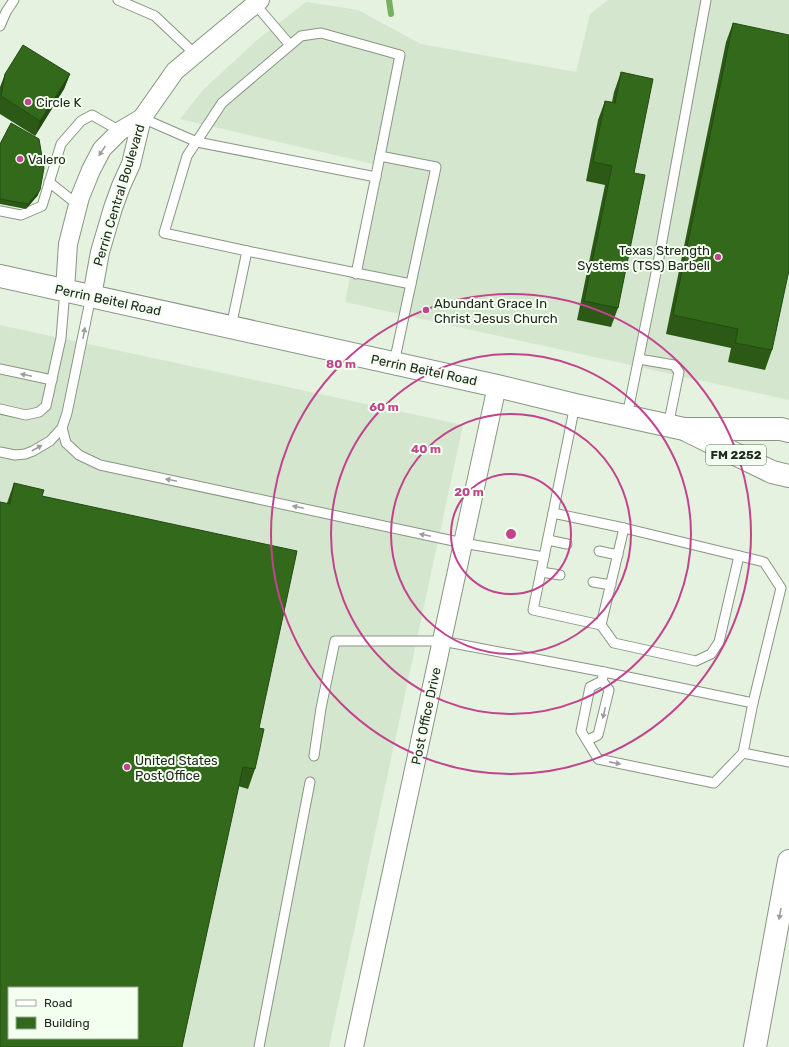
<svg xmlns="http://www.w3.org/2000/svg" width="789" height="1047" font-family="Rubik,sans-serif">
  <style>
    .built { fill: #d4e7ce; fill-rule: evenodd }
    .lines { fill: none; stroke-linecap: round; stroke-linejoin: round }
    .stream { stroke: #76af60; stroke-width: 6 }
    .lane-casing { stroke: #889583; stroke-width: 11 }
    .street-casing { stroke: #889583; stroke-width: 20 }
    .primary-casing { stroke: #889583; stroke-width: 24 }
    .highway-casing { stroke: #889583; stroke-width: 24 }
    .lane { stroke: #fff; stroke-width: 9 }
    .street { stroke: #fff; stroke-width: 18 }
    .primary { stroke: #fff; stroke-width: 22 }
    .highway { stroke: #fff; stroke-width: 22 }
    .wall { fill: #2c5a16 }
    .shaded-wall { fill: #244a12 }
    .building { fill: #33691a; stroke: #244a12; fill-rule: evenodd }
    .oneway { fill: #9c9e9b }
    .ring { fill: none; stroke: #c2438e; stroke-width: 2 }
    .poi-dot { fill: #c2438e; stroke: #f3ffef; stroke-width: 1.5 }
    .labels { text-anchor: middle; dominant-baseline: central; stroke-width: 4; stroke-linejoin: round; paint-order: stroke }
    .shield { fill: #f3ffef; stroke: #61685e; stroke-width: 1 }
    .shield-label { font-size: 12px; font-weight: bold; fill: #222720 }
    .poi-label { font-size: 13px; fill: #222720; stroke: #f3ffef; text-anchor: start }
    .street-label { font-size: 13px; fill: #222720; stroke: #f3ffef }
    .centre { fill: #c2438e; stroke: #f3ffef; stroke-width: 2 }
    .ring-label { font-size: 12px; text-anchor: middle; font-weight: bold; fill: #c2438e; stroke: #f3ffef; stroke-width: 4; stroke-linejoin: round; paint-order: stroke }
  </style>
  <rect width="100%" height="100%" fill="#e4f2df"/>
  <!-- built -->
  <g class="built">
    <path d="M 608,0 L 789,0 L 789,400 L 345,302 L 373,164 L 180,119 L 203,90 L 257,40 L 306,2 L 358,10 L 421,44 L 576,72 L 590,14 Z"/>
    <path d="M 0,325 L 463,425 L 329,1047 L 0,1047 ZM 9,988 L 137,988 L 137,1038 L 9,1038 Z"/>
  </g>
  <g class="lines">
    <!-- stream -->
    <path class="stream" d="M 389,0 L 391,14"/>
    <defs>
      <g id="lane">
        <path d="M 118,0 L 155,16 L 195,54"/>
        <path d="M 255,4 L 290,45"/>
        <path d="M 0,26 L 6,12 L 14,0"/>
        <path d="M 142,118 L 197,142 L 376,177"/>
        <path d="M 49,182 L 78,205"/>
        <path d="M 0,211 L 21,215 L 42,206 L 61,144 L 81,121 L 92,115 L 120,131"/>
        <path d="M 247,251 L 411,284"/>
        <path d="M 356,274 L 380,156"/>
        <path d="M 231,327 L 247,251 L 164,233 L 187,156 L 222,103 L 301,36 L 321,33 L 400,55 L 380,156 L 436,167 L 394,363"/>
        <path d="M 639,359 L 674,365 L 679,372 L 668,426"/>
        <path d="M 0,369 L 52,380"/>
        <path d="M 575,405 L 553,513 L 624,528 L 764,562 L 781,588 L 753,703 L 743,753 L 789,762"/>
        <path d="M 0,409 L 26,415 L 39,412 L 46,406 L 61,338 L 65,290"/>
        <path d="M 627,416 L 658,263 L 706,0"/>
        <path d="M 62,428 L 66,443 L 79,455 L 100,465 L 463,543 L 544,557 L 553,513"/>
        <path d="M 0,452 L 15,455 L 25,454 L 33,451 L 50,441 L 62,428 L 67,413 L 91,296"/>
        <path d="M 548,540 L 567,544"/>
        <path d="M 599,551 L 618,555"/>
        <path d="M 544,557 L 533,610 L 601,625 L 624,528"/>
        <path d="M 541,572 L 560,575"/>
        <path d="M 593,582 L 611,585"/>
        <path d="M 601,625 L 614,643 L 696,661 L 711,654 L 719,642 L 739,556"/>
        <path d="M 604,672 L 602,681 L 590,687 L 581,731 L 598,759 L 714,783 L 743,753"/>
        <path d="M 588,740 L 598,735 L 609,690 L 602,681"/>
        <path d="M 314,756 L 321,708 L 335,641 L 442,641 L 604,672 L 753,703"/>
        <path d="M 259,1047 L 310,782"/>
      </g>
      <g id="street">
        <path d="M 65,290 L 68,244 L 80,197 L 91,170 L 102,149 L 120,131 L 142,118"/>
        <path d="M 92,296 L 100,252 L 113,208 L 121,186 L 131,164 L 142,118 L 175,71 L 260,0"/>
        <path d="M 354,1047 L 497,386"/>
      </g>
      <g id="primary">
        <path d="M 0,276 L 497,386 L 575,405 L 684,429 L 781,429 L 789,431"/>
        <path d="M 688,431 L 772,472 L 789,476"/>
      </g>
      <path id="highway" d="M 755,1047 L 789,861"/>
    </defs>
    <!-- lane casing -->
    <use href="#lane" class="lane-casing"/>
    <!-- street casing -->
    <use href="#street" class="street-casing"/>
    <!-- primary casing -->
    <use href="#primary" class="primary-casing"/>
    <!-- highway casing -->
    <use href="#highway" class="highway-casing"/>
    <!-- lane -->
    <use href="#lane" class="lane"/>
    <!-- street -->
    <use href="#street" class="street"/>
    <!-- primary -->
    <use href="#primary" class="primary"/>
    <!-- highway -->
    <use href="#highway" class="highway"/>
  </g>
  <!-- wall -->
  <g class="wall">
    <path d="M 733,23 L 772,350 L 765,370 L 728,362 L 731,348 L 666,334 L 726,42 Z"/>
    <path d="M 621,72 L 634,173 L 618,308 L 611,327 L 577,320 L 605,185 L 586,181 L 598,120 L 605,101 L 612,102 L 614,92 Z"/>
    <path d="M 5,74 L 70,74 L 64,89 L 35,136 L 0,114 L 0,87 Z"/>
    <path d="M 0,144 L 38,195 L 26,209 L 0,204 Z"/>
    <path d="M 14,483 L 42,496 L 259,728 L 255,769 L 248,789 L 238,786 L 7,503 Z"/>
  </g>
  <!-- shaded-wall -->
  <g class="shaded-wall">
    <path d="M 70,74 L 64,89 L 35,136 L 40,121 Z"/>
    <path d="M 40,190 L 38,195 L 26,209 L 28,204 Z"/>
  </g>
  <!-- building -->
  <g class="building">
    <path d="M 733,23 L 789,35 L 789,270 L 772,350 L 735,343 L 738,329 L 673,315 Z"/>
    <path d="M 23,45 L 70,74 L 40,121 L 1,96 L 5,74 Z"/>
    <path d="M 621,72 L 653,79 L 634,173 L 645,175 L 618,308 L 584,301 L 612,166 L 593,162 L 605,101 L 615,103 Z"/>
    <path d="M 11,123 L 39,139 L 44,168 L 40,190 L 28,204 L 0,199 L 0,144 Z"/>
    <path d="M 14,483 L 44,490 L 42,496 L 297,551 L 259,728 L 264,729 L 255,769 L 243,767 L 182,1047 L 0,1047 L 0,502 L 10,504 ZM 9,988 L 137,988 L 137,1038 L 9,1038 Z"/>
  </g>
  <!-- one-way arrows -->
  <defs><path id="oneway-solid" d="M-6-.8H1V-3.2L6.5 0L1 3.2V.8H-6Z"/></defs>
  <g class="oneway">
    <use href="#oneway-solid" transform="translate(102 151) rotate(124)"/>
    <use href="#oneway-solid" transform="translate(84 333) rotate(-80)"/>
    <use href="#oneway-solid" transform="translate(26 375) rotate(-168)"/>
    <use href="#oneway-solid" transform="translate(37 448) rotate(-30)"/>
    <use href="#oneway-solid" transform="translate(171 480) rotate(-168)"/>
    <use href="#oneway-solid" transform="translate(298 507) rotate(-168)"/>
    <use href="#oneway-solid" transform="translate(425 535) rotate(-168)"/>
    <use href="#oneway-solid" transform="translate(604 713) rotate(103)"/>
    <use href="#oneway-solid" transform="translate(615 763) rotate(11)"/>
    <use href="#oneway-solid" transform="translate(780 914) rotate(100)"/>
  </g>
  <!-- distance rings -->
  <g class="ring">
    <circle cx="511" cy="534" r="60"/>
    <circle cx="511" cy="534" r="120"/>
    <circle cx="511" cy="534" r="180"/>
    <circle cx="511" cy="534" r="240"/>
  </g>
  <!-- markers -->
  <g class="poi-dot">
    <circle cx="28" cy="102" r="4"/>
    <circle cx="20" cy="159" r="4"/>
    <circle cx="718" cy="257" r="4"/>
    <circle cx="426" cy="310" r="4"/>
    <circle cx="127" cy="767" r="4"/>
  </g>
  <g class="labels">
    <!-- shield labels -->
    <rect class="shield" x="706" y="445" width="60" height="20" rx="3"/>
    <g class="shield-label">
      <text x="736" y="455">FM 2252</text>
    </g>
    <!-- poi labels -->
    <g class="poi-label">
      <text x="36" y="102">Circle K</text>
      <text x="28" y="159">Valero</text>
      <text x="710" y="250" text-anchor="end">Texas Strength<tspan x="710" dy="15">Systems (TSS) Barbell</tspan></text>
      <text x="434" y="303">Abundant Grace In<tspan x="434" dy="15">Christ Jesus Church</tspan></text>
      <text x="135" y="760">United States<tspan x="135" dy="15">Post Office</tspan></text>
    </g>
    <!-- street labels -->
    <g class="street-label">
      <text transform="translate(119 195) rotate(-73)">Perrin Central Boulevard</text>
      <text transform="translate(108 300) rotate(12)">Perrin Beitel Road</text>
      <text transform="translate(424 370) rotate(12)">Perrin Beitel Road</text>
      <text transform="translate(426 716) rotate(-78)">Post Office Drive</text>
    </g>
  </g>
  <circle cx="511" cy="534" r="6" class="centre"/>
  <g class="ring-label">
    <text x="341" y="368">80 m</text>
    <text x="384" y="411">60 m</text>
    <text x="426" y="453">40 m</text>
    <text x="469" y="496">20 m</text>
  </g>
  <!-- legend -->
  <rect x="8" y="987" width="130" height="52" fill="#f3ffef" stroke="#9fa99c"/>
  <rect x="16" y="1000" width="20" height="6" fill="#ffffff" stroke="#9fa99c"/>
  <text x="44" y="1007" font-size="12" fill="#222720">Road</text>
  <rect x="16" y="1017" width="20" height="12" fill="#33691a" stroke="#9fa99c"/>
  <text x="44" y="1027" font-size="12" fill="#222720">Building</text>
</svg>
